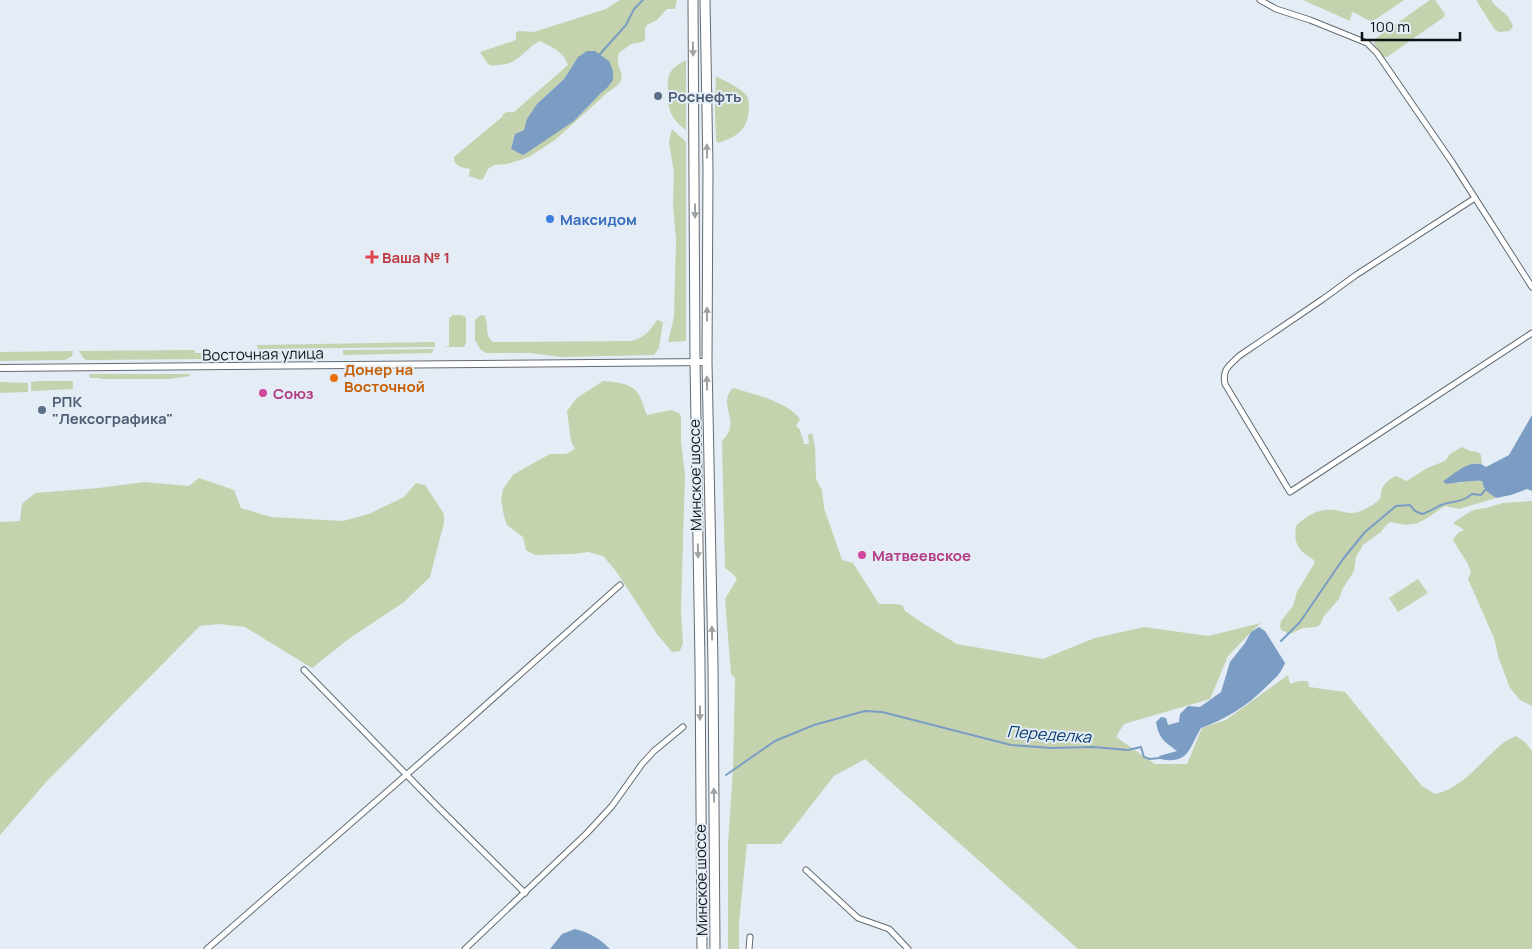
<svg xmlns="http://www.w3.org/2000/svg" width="1532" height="949" font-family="Manrope,sans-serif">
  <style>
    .green { fill: #c4d2ae; fill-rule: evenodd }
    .water { fill: #7b9dc4 }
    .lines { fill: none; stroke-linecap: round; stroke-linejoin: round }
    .stream { stroke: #7b9dc4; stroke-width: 2 }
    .minor-casing { stroke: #636b72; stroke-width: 7 }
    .tertiary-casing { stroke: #636b72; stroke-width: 8 }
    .trunk-casing { stroke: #636b72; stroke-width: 11 }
    .minor { stroke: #fff; stroke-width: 5 }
    .tertiary { stroke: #fff; stroke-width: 6 }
    .trunk { stroke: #fff; stroke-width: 9 }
    .oneway { fill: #9fa0a1 }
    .service-dot { fill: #5c6f8a; stroke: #e4ecf5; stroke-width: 2 }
    .shop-dot { fill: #3f7fe0; stroke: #e4ecf5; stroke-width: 2 }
    .health-dot { fill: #e0444e; stroke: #e4ecf5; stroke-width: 2 }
    .food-dot { fill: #e8710a; stroke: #e4ecf5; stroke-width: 2 }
    .hotel-dot { fill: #d1479c; stroke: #e4ecf5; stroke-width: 2 }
    .labels { text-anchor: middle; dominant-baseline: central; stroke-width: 4; stroke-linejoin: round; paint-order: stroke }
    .service-label { font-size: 15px; font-weight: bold; fill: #4e5e75; stroke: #e4ecf5; text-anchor: start }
    .shop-label { font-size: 15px; font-weight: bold; fill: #366cbe; stroke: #e4ecf5; text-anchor: start }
    .health-label { font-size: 15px; font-weight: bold; fill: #be3a42; stroke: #e4ecf5; text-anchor: start }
    .street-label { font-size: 15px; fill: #0f1215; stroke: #e4ecf5 }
    .food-label { font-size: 15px; font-weight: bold; fill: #c56008; stroke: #e4ecf5; text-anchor: start }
    .hotel-label { font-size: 15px; font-weight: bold; fill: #b23c85; stroke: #e4ecf5; text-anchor: start }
    .water-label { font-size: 16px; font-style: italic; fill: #063b6c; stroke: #e4ecf5 }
  </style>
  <rect width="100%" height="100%" fill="#e4ecf5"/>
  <!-- green -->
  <g class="green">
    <path d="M 620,0 L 677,0 L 675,9 L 667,9 L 657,20 L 647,25 L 645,29 L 645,40 L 642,42 L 631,44 L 619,53 C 612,72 636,75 607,93 L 555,140 L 529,157 L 507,164 L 494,165 L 488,169 L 483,179 L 480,180 L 469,176 L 470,169 C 463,168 453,166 454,157 L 502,117 C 504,111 508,112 514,112 L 568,65 C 565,53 550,45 539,41 C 524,50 518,65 498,65 C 496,65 493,66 490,65 C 486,63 483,56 480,52 L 516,40 L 516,33 L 519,31 L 534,32 L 606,9 ZM 578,57 L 607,88 L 600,94 L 574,121 L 511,148 L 515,134 L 524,130 L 537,104 L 564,79 Z"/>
    <path d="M 1303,0 L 1404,0 L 1373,21 C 1364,20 1360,14 1352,12 L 1350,21 Z"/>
    <path d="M 1430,0 L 1435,0 L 1445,14 L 1444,17 L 1387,57 L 1382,56 L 1374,43 L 1376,38 Z"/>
    <path d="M 1476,0 L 1491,0 C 1498,11 1509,12 1513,27 L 1509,31 L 1499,32 L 1495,30 Z"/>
    <path d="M 686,60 L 686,130 C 675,122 669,114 668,101 L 670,100 L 670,93 L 668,92 C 667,75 669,69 686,60 Z"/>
    <path d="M 716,76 C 726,82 740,87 747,96 C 749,99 749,103 749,107 C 748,130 738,136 718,143 L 716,140 L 715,112 Z"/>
    <path d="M 672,129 L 686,142 L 686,341 L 668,342 L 674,317 L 676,240 L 673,204 L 674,172 L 669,142 Z"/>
    <path d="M 453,315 L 461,315 L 466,317 L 466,343 L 464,347 L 444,347 L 449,346 L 449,318 Z"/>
    <path d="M 481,315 L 485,316 C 489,325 484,335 493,342 L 631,341 C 644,338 650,331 657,320 L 663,322 L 659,348 L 654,355 L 561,357 L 530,353 L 486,353 L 480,349 L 475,340 L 475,320 Z"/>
    <path d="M 435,342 L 435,347 L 258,349 L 257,345 Z"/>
    <path d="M 435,349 L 431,353 L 343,355 L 343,350 Z"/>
    <path d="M 195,350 L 195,353 L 207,353 L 206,357 L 203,359 L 88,360 L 84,359 L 79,351 Z"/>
    <path d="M 314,350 L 314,355 L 268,355 L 259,351 Z"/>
    <path d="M 73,351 L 72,356 L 65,360 L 0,361 L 0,352 Z"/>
    <path d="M 90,374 L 190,374 L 190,376 L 169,379 L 101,379 L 101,378 L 90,378 L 89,376 Z"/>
    <path d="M 41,381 L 73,381 L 73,389 L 31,391 L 31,382 Z"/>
    <path d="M 603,381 C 613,382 631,383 637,392 C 642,399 644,408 647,415 L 671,410 L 679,413 L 681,417 L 681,442 L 685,474 L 681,611 L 683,643 L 680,651 L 672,652 L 657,634 L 616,571 L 603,556 L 588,552 L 573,554 L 535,555 L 526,550 L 523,537 L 507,525 L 504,516 L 501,500 L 503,489 L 513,475 L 521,470 L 550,454 L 566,454 L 575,449 L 571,441 L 567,411 L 577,398 Z"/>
    <path d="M 0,382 L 28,383 L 28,392 L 0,393 Z"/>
    <path d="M 733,388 C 753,394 787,401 800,419 L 796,426 L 800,430 L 804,444 L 809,444 L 808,435 L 812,433 L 815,447 L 816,479 L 822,490 L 824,508 L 842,560 L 853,563 L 879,604 L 897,604 L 903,606 L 905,611 L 924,624 L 957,644 L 1043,659 L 1095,638 L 1144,627 L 1208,636 L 1261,623 L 1252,631 L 1228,656 L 1210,699 L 1124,724 L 1116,737 L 1155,764 L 1187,764 L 1202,728 L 1226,720 L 1288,675 L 1290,684 L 1299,681 L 1308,681 L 1309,687 L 1345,692 L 1422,786 L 1435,794 C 1462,789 1482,760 1502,744 C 1506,740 1512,738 1516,736 L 1525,742 L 1532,751 L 1532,949 L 1078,949 L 865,759 L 834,776 L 781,844 L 747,844 L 739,922 L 739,949 L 728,949 L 728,844 L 733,769 L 735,678 L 731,674 L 725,599 L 737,579 L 732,573 L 725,568 L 722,441 C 724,438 728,435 729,431 C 735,416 719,402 733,388 Z"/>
    <path d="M 1462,447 L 1470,451 L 1478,452 L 1481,455 L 1482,464 L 1474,463 L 1443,481 L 1459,483 L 1470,480 L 1482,481 L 1485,490 L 1496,498 L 1459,509 L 1445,506 C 1424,519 1418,530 1391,522 L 1387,524 L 1381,532 L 1363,545 L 1356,557 L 1354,571 L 1342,590 L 1339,599 L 1324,616 L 1320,625 L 1316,627 L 1303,628 L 1290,634 L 1281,630 L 1280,626 L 1281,621 L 1293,606 L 1297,592 L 1314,564 L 1314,560 C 1299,551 1293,544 1296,526 C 1307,515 1319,508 1335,510 C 1342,511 1350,515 1358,512 C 1364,510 1375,504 1379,500 C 1382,497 1380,493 1382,489 C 1384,483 1391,478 1396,476 L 1407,481 L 1427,468 L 1445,461 L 1450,454 Z"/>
    <path d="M 199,478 L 234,490 L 241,508 L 271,517 L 343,521 L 369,514 L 404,497 L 416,483 L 425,485 L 444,514 L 444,523 L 430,577 L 404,602 L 350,638 L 312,668 L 245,627 L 219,624 L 200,626 L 47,781 L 0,835 L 0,522 L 20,521 L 22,504 L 35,493 L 99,488 L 144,482 L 189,486 Z"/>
    <path d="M 1532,501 L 1532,706 L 1520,700 L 1510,688 L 1499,659 L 1494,638 L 1468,579 L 1471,572 C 1468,560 1458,551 1453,539 L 1458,533 L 1464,530 L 1453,523 L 1471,511 L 1478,509 L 1486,508 L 1503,503 Z"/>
    <path d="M 1418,579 L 1428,593 L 1398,612 L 1389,598 Z"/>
  </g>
  <!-- water -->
  <g class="water">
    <path d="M 587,51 L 595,51 L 609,61 L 613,71 L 613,80 L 607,88 L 600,94 L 574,121 L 528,152 L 523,155 L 511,149 L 515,134 L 524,130 L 527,119 L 537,104 L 564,79 L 578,57 Z"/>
    <path d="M 1532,415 L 1532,491 L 1527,489 L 1511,495 L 1496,498 L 1485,490 L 1482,481 C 1469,480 1458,483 1446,484 L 1443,481 C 1455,474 1472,456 1486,467 L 1509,455 Z"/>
    <path d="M 1259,627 L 1265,631 L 1285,663 C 1280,675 1275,678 1266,687 C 1247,706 1226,719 1201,728 C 1189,748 1189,765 1160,759 L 1159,756 L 1177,751 C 1164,741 1159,739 1156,722 L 1161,717 L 1166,718 L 1168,725 L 1179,722 L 1180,714 L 1188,706 L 1200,707 L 1221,692 L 1230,662 L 1245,643 L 1251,632 Z"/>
    <path d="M 575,929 C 590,933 599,938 610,949 L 550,949 L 562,934 Z"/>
  </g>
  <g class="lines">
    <!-- stream -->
    <g class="stream">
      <path d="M 600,54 L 626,25 L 634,9 L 643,0"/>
      <path d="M 1281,641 L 1300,622 L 1343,559 L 1365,532 L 1396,506 L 1410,505 L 1415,511 L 1422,514 C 1429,512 1435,508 1441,505 C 1453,500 1460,504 1472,494 L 1481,495 L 1486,489"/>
      <path d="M 726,775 L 775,741 L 814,725 L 865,711 L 882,712 L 1011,745 L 1051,748 L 1093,747 L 1128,750 L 1141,747 L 1144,757 L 1150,759 L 1160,758"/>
    </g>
    <defs>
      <g id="minor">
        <path d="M 1260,0 L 1276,9 L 1310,20 L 1367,43 L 1377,53 L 1452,162 L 1532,287"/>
        <path d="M 1475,198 L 1356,275 L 1323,299 L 1239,356 C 1229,366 1222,369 1225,384 L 1290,492 L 1532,333"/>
        <path d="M 304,670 L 437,806 L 525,893"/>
        <path d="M 806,870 L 858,918 L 889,929 L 908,949"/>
        <path d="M 207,949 L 461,727 L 620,585"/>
        <path d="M 465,949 L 587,833 L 612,806 L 642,764 L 654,751 L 683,727"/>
        <path d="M 749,949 L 750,937"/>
      </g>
      <path id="tertiary" d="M 0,368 L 707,362"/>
      <g id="trunk">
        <path d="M 693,0 L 695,362 L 700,663 L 702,949"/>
        <path d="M 705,0 L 708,168 L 707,362 L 713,664 L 715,949"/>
      </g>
    </defs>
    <!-- minor casing -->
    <use href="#minor" class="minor-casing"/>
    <!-- tertiary casing -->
    <use href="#tertiary" class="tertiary-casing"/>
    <!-- trunk casing -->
    <use href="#trunk" class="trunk-casing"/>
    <!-- minor -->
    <use href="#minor" class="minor"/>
    <!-- tertiary -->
    <use href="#tertiary" class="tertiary"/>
    <!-- trunk -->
    <use href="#trunk" class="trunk"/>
  </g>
  <!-- one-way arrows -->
  <defs><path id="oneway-solid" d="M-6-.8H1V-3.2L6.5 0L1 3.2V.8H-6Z" transform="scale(1.25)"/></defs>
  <g class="oneway">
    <use href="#oneway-solid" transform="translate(693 49) rotate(89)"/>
    <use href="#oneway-solid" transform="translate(707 151) rotate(-91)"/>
    <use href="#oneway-solid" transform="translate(695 211) rotate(90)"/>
    <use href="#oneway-solid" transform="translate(707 314) rotate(-90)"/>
    <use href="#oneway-solid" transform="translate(707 383) rotate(-91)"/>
    <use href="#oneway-solid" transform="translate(698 551) rotate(89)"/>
    <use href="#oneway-solid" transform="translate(712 633) rotate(-91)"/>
    <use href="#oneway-solid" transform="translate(700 713) rotate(90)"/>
    <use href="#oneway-solid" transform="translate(714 795) rotate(-91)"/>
  </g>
  <!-- markers -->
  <g class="service-dot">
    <circle cx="658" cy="96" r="5"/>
    <circle cx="42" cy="410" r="5"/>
  </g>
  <circle class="shop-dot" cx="550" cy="219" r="5"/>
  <path class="health-dot" d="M369.5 249.5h5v5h5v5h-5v5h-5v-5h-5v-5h5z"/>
  <circle class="food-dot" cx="334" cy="378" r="5"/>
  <g class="hotel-dot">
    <circle cx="263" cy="393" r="5"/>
    <circle cx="862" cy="555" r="5"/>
  </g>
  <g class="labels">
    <!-- service labels -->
    <g class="service-label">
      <text x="668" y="96">Роснефть</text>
      <text x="52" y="401">РПК<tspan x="52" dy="17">"Лексографика"</tspan></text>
    </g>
    <!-- shop labels -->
    <g class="shop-label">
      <text x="560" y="219">Максидом</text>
    </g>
    <!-- health labels -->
    <g class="health-label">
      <text x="382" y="257">Ваша № 1</text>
    </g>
    <!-- street labels -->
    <g class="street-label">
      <text transform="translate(263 354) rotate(-1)">Восточная улица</text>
      <text transform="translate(695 475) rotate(-91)">Минское шоссе</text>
      <text transform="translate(701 880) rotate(-91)">Минское шоссе</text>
    </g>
    <!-- food labels -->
    <g class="food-label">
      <text x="344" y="369">Донер на<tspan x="344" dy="17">Восточной</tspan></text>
    </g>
    <!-- hotel labels -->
    <g class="hotel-label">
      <text x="273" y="393">Союз</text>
      <text x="872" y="555">Матвеевское</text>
    </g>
    <!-- water labels -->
    <g class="water-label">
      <text transform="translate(1049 734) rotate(4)">Переделка</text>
    </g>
  </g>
  <!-- scale -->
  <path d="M1362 32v8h98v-8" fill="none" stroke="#0f1215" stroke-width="2.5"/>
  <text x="1370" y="32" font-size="15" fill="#0f1215" stroke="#e4ecf5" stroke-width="4" paint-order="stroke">100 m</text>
</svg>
